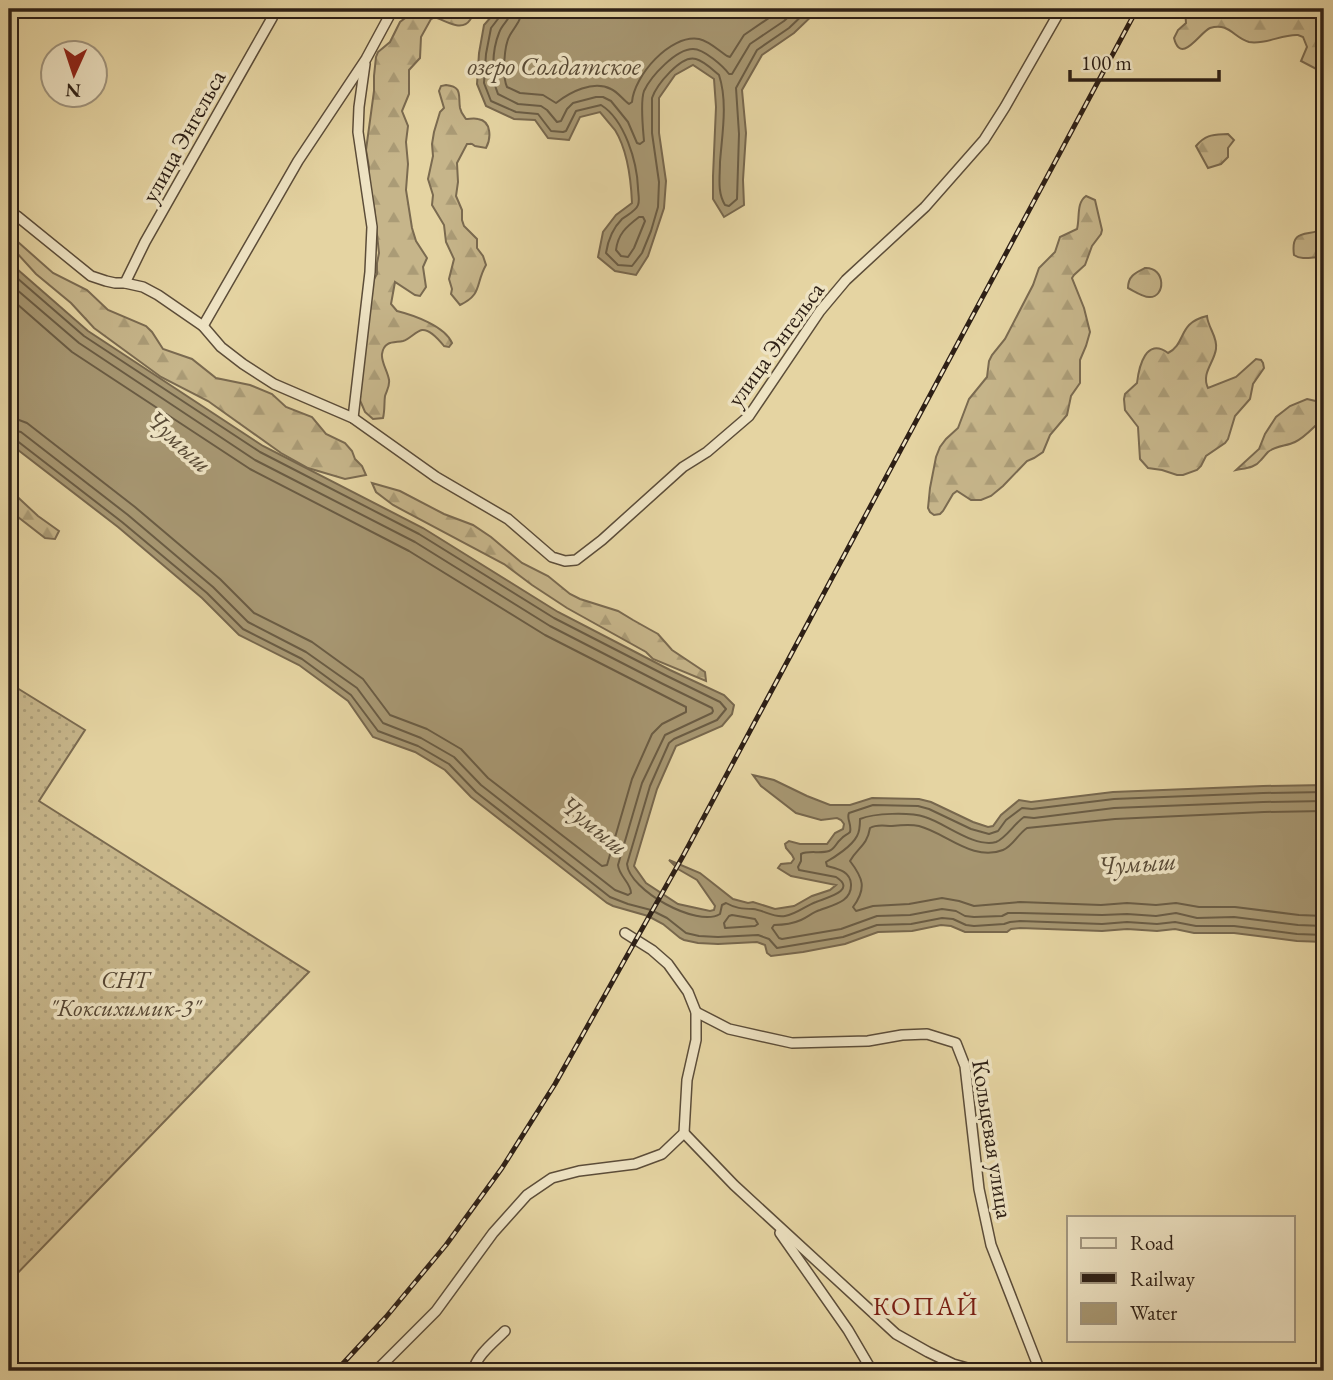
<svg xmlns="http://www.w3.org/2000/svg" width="1333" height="1380" font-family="'EB Garamond',serif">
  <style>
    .forest { fill: url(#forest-firs); stroke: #7a6a50; stroke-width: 2 }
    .garden { fill: url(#garden-dots); stroke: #7a6a50; stroke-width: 2 }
    .water { fill: #a79772; stroke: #77674d; stroke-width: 2 }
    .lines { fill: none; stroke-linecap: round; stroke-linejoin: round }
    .shore { stroke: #6a5c44; stroke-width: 2 }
    .minor-casing { stroke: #5c4d39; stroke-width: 12 }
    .minor { stroke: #eee3c3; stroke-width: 9 }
    .rail-casing { stroke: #2e2016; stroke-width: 5 }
    .rail { stroke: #eee3c3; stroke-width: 2.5; stroke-dasharray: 8; stroke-linecap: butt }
    .labels { text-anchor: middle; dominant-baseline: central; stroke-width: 7; stroke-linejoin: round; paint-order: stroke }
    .street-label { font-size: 24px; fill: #2e2016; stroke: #eee3c3 }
    .park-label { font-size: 24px; font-style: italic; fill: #544533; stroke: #eee3c3 }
    .water-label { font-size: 26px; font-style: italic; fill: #584a36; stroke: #eee3c3 }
    .neighbourhood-label { font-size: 26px; letter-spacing: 2px; fill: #7a1f14; stroke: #eee3c3 }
  </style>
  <defs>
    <pattern id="forest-firs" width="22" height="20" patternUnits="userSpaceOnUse" patternTransform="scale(1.75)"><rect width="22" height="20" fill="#c6b58a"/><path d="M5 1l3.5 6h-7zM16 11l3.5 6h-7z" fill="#aa9b76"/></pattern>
    <pattern id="garden-dots" width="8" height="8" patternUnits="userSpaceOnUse" patternTransform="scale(1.75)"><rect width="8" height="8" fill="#c6b58a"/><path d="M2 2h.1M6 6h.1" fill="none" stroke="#aa9b76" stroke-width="1.8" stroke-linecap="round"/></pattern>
  </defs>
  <rect width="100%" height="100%" fill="#e5d4a2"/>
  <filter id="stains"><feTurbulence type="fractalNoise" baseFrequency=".00286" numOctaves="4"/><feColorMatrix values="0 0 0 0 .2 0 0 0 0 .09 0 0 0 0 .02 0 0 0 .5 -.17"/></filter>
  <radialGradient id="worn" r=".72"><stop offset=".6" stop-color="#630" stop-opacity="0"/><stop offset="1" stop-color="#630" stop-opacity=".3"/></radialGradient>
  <!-- forest -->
  <g class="forest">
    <path d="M 417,9 L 477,9 C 474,12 473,16 470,20 C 462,32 445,21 435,17 L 431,19 L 421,37 L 420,58 L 409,70 L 409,94 L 402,111 L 408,126 L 406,142 L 408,164 L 406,190 L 412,228 L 416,241 L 427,258 L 423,267 L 426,287 L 420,296 L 415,295 L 395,282 L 391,304 L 397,311 C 413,315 445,326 452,343 L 449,347 L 444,346 C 440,341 430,329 422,330 C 416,331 410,339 403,341 C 395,343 384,340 382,354 C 381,362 388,372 389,380 C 390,386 387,390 385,396 C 384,403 385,410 383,418 L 373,419 L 365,412 L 359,398 L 370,286 L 377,274 L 377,263 L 379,253 L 374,207 L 367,183 L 369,167 L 366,150 L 374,91 L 374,76 L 376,57 L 378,52 L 390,42 L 400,22 Z"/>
    <path d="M 1185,9 L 1324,9 L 1324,73 L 1301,61 L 1307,47 L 1303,37 L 1298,35 C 1282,34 1266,45 1249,42 C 1234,38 1229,22 1210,28 C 1200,32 1181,66 1174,38 L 1178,30 L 1186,23 Z"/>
    <path d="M 446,85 C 463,87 458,95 460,108 C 461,113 463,115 466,119 C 470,119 474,118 478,119 C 492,121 491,139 486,148 L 475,146 L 472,144 L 467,144 L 457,163 L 458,182 L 456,196 L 462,210 L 462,220 L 464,226 L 477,239 L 477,248 L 483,256 L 486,265 C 475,284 483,294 460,305 L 451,294 L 452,289 L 449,279 L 454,259 L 446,242 L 444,225 L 432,205 L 433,195 L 428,179 L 433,156 L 432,144 L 434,132 L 440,112 L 444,108 L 439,91 L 441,86 Z"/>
    <path d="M 1228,134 L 1234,140 L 1228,148 L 1228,157 L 1221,164 L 1208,168 L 1196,146 C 1206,134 1213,135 1228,134 Z"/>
    <path d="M 1086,196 L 1095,200 L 1102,230 L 1101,234 L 1092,246 L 1085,265 L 1074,275 L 1072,278 L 1084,308 L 1090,332 L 1086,346 L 1080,360 L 1080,383 L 1071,396 L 1067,415 L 1050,435 L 1043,452 L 1034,458 L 1027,461 L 1003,486 L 991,496 L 981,500 L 971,500 L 957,491 L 953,494 L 943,511 L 940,514 L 934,515 L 930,512 L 928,508 L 930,488 L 936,457 L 940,447 L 946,439 L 958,428 L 969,399 L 987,377 L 989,361 L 992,355 L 1005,339 L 1033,285 L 1039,268 L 1055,252 L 1060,237 L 1077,229 C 1080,218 1076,203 1086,196 Z"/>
    <path d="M 1324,228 L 1324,257 C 1315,256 1302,261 1294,255 C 1290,226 1310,238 1324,228 Z"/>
    <path d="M 9,234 L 53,273 L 87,290 L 108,310 L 146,326 L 152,332 L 163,349 L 192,359 L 216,378 L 250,385 L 272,394 L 286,407 L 312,417 L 326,434 L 345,443 L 352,451 L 355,459 L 362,466 L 366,475 L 345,479 L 308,468 L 281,453 L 208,401 L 161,377 L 94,328 L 71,303 L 36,274 L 16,252 L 9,247 Z"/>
    <path d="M 1145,268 C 1166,267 1166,298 1149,297 C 1143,297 1134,291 1128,288 C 1128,276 1135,273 1145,268 Z"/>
    <path d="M 1207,316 C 1208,328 1218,337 1216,349 C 1214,363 1201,373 1208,388 L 1236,377 L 1256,359 L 1261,360 L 1263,363 L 1264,368 L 1253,384 L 1250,399 L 1235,416 L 1228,439 L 1225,443 L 1206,456 L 1201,466 L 1197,470 L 1183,475 L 1177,475 L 1162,470 L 1148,468 L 1140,459 L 1138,427 L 1125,410 L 1124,399 L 1125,394 L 1137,383 C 1139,366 1146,337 1168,353 C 1187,343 1177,323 1207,316 Z"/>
    <path d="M 1307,399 L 1320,402 L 1324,405 L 1324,418 C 1314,426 1306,437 1295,442 C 1287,446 1275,446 1268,452 C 1266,454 1264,457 1261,460 C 1255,468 1246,468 1236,470 L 1259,449 L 1265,434 L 1276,417 L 1290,406 Z"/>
    <path d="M 372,483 L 400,491 L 444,514 L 473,525 L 491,537 L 522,563 L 548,576 L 570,594 L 580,599 L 618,611 L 633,620 L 649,629 L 658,634 L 672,650 L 705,672 L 706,681 L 653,659 L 646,652 L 567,608 L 532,585 L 504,564 L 393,505 L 376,492 Z"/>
    <path d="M 9,489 L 38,516 L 59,531 L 55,539 L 45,538 L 9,510 Z"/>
  </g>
  <!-- garden -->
  <path class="garden" d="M 9,683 L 85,730 L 39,801 L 309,972 L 9,1282 Z"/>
  <!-- water -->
  <g class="water">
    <path d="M 498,9 L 819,9 L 794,33 L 762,55 L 742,90 L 746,133 L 743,180 L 744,205 L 724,217 L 713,199 L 713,176 L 716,107 L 714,79 L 693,65 L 675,75 L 659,98 L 659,133 L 666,181 L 664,208 L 648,256 L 636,275 L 615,271 L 598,257 L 603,232 L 616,215 L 632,203 C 631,179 628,151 615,130 C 610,124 605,118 600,112 L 580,117 L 569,140 L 548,138 L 535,120 L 514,119 L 486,106 L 477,84 L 479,53 L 484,25 Z"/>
    <path d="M 9,262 L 88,331 L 263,446 L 423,528 L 558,612 L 670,670 L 724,695 L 734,705 L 732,714 L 722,726 L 676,746 L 657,789 L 634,866 L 646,883 L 678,904 L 710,911 L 714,910 L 715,906 L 697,880 L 678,869 L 669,860 L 700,873 L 733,899 L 748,903 L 753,902 L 775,909 L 794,906 L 812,896 L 830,890 L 836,885 L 791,876 L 778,868 L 781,864 L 791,863 L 794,859 L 792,855 L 786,848 L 785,844 L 789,841 L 800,844 L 827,844 L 835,833 L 843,829 L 844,824 L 841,820 L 837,818 L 821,820 L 796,813 L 761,786 L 753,775 L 774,780 L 807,796 L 830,805 L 850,805 L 872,798 L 919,799 L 931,802 L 973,822 L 988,827 L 993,826 L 1001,815 L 1019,800 L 1031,802 L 1113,792 L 1263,786 L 1324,785 L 1324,942 L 1297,941 L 1234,933 L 1194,933 L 1175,929 L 1157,931 L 1127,929 L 1102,931 L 1020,928 L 1011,929 L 1007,932 L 965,932 L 951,926 L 941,925 L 912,931 L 878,932 L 845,944 L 803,952 L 771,956 L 767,953 L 765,945 L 757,942 L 718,944 L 698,943 L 684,940 L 680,938 L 663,924 L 648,916 L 613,906 L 607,903 L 471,797 L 445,770 L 415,752 L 373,737 L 348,701 L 299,665 L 239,635 L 202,598 L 118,527 L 9,443 Z"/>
  </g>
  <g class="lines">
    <!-- shore -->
    <g class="shore">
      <path d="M 502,9 L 501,15 L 491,28 L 486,54 L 484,83 L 491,101 L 516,112 L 538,114 L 551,131 L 563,132 L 566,131 L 576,111 L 601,105 C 625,120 637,162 638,188 C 638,193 640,200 638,205 C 636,211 627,215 622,219 C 612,229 608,240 606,253 L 618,265 L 632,266 L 642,253 L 651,231 L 658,207 L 659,182 L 652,133 L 652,98 C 656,86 681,54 696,59 C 704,61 713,70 719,75 C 728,102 722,135 720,162 C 720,177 717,192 725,205 L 729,206 L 737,199 L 739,134 L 736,88 L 757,50 L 789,28 L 809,9"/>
      <path d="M 511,9 C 511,20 502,23 499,33 C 492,50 491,78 498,94 L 518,104 L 541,106 L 547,110 L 557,122 L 561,121 L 567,109 L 573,103 L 596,97 L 603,97 L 611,101 L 628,122 L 637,143 L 640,144 L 644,141 C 643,129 640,102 644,91 C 651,76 676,49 693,49 C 704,49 723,66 729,74 L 732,74 L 750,44 L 784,21 L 797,9"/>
      <path d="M 522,9 C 521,21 516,25 510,35 C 504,45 502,76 507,87 L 520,93 L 543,95 L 556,103 C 570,92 593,80 611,89 C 618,92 623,100 629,104 L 632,102 C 634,76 670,34 699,39 C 709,41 718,50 727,56 L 730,57 L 744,35 L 782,9"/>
      <path d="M 639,217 L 643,217 L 645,221 L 634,248 L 628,257 L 621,256 L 616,250 C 618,234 626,227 639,217 Z"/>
      <path d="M 9,271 L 84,336 L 260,452 L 419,534 L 554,618 L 667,676 L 720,702 L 726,709 L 717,720 L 674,739 L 669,743 L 650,786 L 627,864 C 629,890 697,928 720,914 L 722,905 L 726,903 C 735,908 742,909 753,909 C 764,910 773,918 785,916 C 797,914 805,906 816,902 C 825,898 858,891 836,877 L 799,870 L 798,867 L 801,861 L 801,854 C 809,850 820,854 829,851 C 835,849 836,843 841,839 C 843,836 847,835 850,832 C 852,824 846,818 849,813 L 873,805 L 918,806 L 929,809 L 971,829 L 989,834 L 998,831 L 1006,820 L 1022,808 L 1032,809 L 1114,799 L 1263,793 L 1324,792"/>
      <path d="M 9,283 L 79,343 L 255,460 L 415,542 L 550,626 L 663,684 L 712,708 L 713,711 L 712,713 L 665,735 L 642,783 L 618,865 C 619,876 631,883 631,893 L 628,895 L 615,890 L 481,785 L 454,757 L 421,738 L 383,723 L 357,688 L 306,652 L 248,622 L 213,587 L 128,515 L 21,432 L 9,429"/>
      <path d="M 9,297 L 72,352 L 250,469 L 409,551 L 545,635 L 686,707 L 686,712 L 662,724 L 652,734 L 632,779 L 607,865 L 602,866 L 488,778 L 461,749 L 427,729 L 390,715 L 363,679 L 312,642 L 254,613 L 220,579 L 135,507 L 27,423 L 19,420 L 9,418"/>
      <path d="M 9,438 L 16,440 L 122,522 L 207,593 L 243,629 L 302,659 L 351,695 L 378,731 L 418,746 L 449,764 L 476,792 L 610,897 L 628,904 L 651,910 L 667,918 L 686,933 L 699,936 L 718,937 L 758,935 L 769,939 L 777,948 L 843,937 L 877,925 L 911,924 L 942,918 L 953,919 L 966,925 L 974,926 L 1004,924 L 1010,922 L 1020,921 L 1102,924 L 1127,922 L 1157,924 L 1175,922 L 1196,926 L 1234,926 L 1297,934 L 1324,935"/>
      <path d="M 1324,801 L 1263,802 L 1114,808 L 1034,818 L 1024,817 C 1014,824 1006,838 996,842 C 974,848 945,823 925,817 C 910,812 874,813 860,819 C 860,824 860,831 857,836 C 852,846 835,857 826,862 L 827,866 C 838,869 850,871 851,884 C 852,902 833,905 820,910 C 813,912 808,917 801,920 C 792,924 783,925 774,925 L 772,928 L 779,938 L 782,939 L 841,929 L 877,916 L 910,915 L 942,909 L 956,911 L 965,916 L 974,917 L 1002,916 L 1008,913 L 1020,913 L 1102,915 L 1127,914 L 1156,916 L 1176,913 L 1197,918 L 1234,917 L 1298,925 L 1324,926"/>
      <path d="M 1324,811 L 1264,812 L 1115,819 L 1027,828 C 1017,835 1013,846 1003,850 C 973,862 946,833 919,826 C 910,824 901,825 892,826 C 884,826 877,824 870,828 C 867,846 858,847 850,861 C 863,878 867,888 853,907 L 856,911 L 873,906 L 909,904 L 942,898 L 959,901 L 974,906 L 1020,902 L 1101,905 L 1127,903 L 1156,905 L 1176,903 L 1199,907 L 1235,907 L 1299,915 L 1324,916"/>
      <path d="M 732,915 L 755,919 L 758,924 L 755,926 L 725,928 L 724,923 L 729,916 Z"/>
    </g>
    <defs>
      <g id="minor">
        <path d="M 17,216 L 91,276 L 106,281 L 115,283 L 125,283 L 143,287 L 158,295 L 203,326 L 221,347 L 243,364 L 274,384 L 353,418 L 436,477 L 508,519 L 552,557 L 565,561 L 576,560 L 602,540 L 683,467 L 707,452 L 749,416 L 820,311 L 846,280 L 925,207 L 984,140 L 1005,107 L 1061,9"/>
        <path d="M 125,283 L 145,242 L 272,18 L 275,9"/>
        <path d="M 203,326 L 298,161 L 366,59 L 393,9"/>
        <path d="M 353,418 L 370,272 L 372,227 L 358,132 L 359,107 L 365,64"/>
        <path d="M 696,1012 L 729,1029 L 792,1043 L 868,1041 L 902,1035 L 927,1034 L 956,1043 L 965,1066 L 979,1189 L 991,1245 L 1040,1371"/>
        <path d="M 684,1133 L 734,1185 L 896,1334 L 928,1352 L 953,1364 L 978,1371"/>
        <path d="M 780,1233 L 848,1330 L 872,1371"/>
        <path d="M 376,1371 L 436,1311 L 493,1233 L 527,1195 L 552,1178 L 579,1171 L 635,1164 L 662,1154 L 684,1133 L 687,1080 L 696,1040 L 696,1012 L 688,992 L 668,964 L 652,950 L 625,933"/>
        <path d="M 473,1371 C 477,1355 493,1343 505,1331"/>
      </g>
    </defs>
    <!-- minor casing -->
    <use href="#minor" class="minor-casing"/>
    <!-- minor -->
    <use href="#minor" class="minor"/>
    <defs>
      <path id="rail" d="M 336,1371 L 386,1317 L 446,1245 L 502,1168 L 555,1084 L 683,856 L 1137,9"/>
    </defs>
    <!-- rail casing -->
    <use href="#rail" class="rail-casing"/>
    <!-- rail -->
    <use href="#rail" class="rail"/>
  </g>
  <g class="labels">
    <!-- street labels -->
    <g class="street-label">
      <text transform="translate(183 136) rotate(-61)">улица Энгельса</text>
      <text transform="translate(775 344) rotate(-54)">улица Энгельса</text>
      <text transform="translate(993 1139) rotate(81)">Кольцевая улица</text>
    </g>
    <!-- park labels -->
    <g class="park-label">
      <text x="125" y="979">СНТ<tspan x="125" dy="28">"Коксихимик-3"</tspan></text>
    </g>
    <!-- water labels -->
    <g class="water-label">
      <text x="554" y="66">озеро Солдатское</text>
      <text transform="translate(179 441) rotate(43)">Чумыш</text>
      <text transform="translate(594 825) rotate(39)">Чумыш</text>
      <text transform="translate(1137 863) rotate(-4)">Чумыш</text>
    </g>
    <!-- neighbourhood labels -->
    <g class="neighbourhood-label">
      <text x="926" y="1306">КОПАЙ</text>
    </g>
  </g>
  <!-- margin -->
  <rect width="1333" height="1380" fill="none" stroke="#e5d4a2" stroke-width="35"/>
  <rect x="10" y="10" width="1312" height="1359" fill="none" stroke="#2e2016" stroke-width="3.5"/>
  <rect x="18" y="18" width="1298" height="1345" fill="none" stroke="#2e2016" stroke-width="2"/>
  <!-- legend -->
  <rect x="1067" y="1216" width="228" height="126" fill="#eee3c3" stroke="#a1957e" stroke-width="2"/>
  <rect x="1081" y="1238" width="35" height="10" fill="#eee3c3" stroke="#a1957e" stroke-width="2"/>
  <text x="1130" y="1250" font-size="21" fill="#2e2016">Road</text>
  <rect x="1081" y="1273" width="35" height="10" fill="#2e2016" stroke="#a1957e" stroke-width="2"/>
  <text x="1130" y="1286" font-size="21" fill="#2e2016">Railway</text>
  <rect x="1081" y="1303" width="35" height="21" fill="#a79772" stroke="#a1957e" stroke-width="2"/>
  <text x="1130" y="1320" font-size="21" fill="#2e2016">Water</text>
  <!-- north arrow -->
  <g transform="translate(74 74) rotate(183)"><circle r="33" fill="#eee3c3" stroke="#a1957e" stroke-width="2"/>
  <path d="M0-5L12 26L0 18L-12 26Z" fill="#8f2418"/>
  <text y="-10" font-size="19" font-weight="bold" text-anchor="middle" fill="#2e2016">N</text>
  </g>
  <!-- scale -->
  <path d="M1070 70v10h149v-10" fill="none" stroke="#2e2016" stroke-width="3.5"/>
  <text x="1081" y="70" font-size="21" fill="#2e2016" stroke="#eee3c3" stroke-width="5" paint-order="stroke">100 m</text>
  <rect width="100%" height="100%" filter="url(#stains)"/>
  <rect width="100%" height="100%" fill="url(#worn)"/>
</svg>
